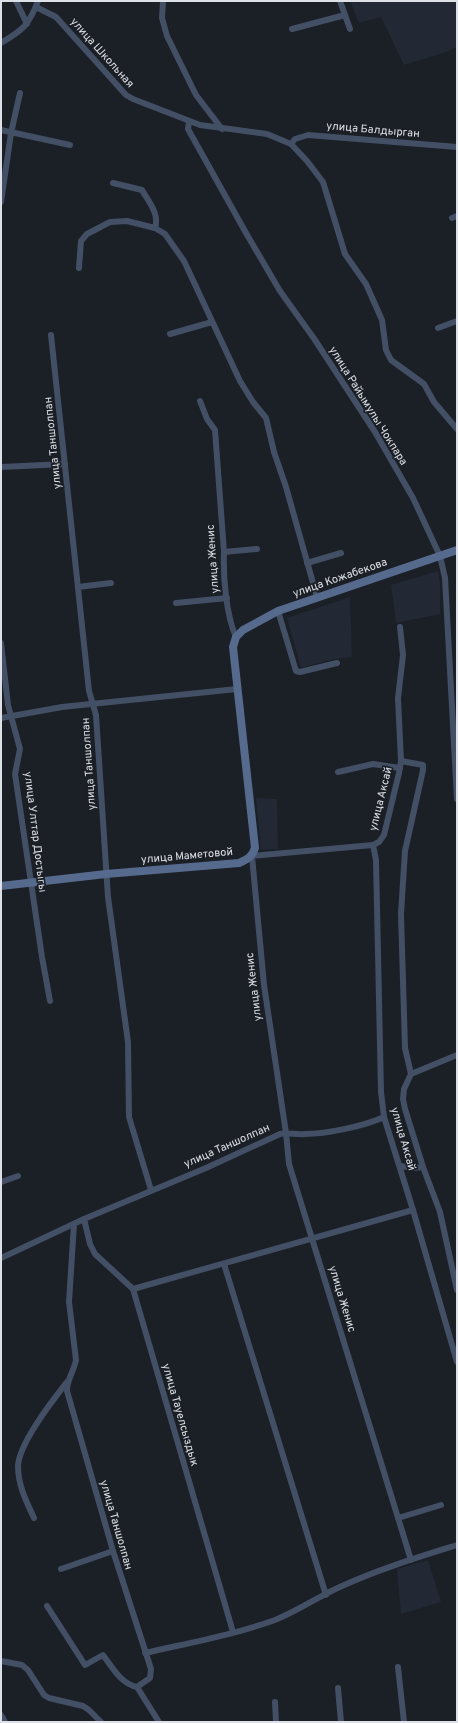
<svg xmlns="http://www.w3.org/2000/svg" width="458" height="1723" font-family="Overpass,sans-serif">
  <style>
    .built { fill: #222935 }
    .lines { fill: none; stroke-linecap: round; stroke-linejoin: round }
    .street { stroke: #434f65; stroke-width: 6 }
    .secondary { stroke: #566a8d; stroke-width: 8 }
    .labels { text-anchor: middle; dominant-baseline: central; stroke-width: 3.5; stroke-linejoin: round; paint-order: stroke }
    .street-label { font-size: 11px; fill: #dde0e6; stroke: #1b1f26 }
  </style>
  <rect width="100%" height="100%" fill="#1b1f26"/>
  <!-- built -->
  <g class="built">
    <path d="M 350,1 L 457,1 L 457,47 L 443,53 L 404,65 L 381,17 L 359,23 Z"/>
    <path d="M 438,571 L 440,583 L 440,614 L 396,623 L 391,585 Z"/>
    <path d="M 350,597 L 352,657 L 334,659 L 301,668 L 287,618 Z"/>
    <path d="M 256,798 L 277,799 L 278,849 L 261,850 Z"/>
    <path d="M 428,1560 L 441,1602 L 401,1614 L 397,1569 Z"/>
  </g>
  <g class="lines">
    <!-- street -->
    <g class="street">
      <path d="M 16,1 L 27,24"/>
      <path d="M 163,1 L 162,18 L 167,36 L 196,95 L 222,129"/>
      <path d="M 340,1 L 350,29"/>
      <path d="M 36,7 L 56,17 L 126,95 L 133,99 L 200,125 L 267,134 L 291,144 L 307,161 L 323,182 L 345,254 L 366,284 L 382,320 L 386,350 L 391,360 L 424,384 L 434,402 L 457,429"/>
      <path d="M 292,29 L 345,15"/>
      <path d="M 1,43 C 23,30 29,25 38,1"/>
      <path d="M 189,122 L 188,129 L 246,233 L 280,291 L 315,340 L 375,432 L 413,498 L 440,556 L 445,578 L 457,799"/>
      <path d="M 1,130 L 70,145"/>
      <path d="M 291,144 L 295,139 L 308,135 L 457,147"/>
      <path d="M 113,183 L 142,190 C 148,201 160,214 155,228"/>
      <path d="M 1,202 L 11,133 L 20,93"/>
      <path d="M 452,218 L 457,216"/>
      <path d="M 79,268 L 81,241 L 87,234 L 110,222 L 127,221 L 155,228 L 165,234 L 184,261 L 240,381 L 253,402 L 266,418 L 274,452 L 286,487 L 317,597"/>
      <path d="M 438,328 L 457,321"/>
      <path d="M 170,334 L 212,322"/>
      <path d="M 51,335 L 89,691 L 96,715 L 108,897 L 128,1042 L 129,1117 L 151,1190"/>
      <path d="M 200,401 L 207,419 L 215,430 L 224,552 C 223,576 226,615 236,637"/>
      <path d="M 1,467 L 65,464"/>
      <path d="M 224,552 L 257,549"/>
      <path d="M 307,563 L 341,553"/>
      <path d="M 78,587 L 111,583"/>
      <path d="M 176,603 L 227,598"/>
      <path d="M 278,611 L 296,671 L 300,672 L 337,663"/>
      <path d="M 400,627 L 403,655 L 398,698 L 401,761 L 399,773 L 384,835 L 379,842 L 373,845 L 376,860 L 381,1092 L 384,1117 L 413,1210 L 457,1362"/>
      <path d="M 1,643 L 8,705 L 20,749 L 15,774 L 42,957 L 50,1001"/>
      <path d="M 1,718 L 62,707 L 237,689"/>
      <path d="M 401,761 L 423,765 L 423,770 L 405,851 L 401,914 L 405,1048 L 411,1074 L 404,1089 L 403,1099 L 405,1109 L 423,1167 L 440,1212 L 457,1290"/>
      <path d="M 338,772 L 373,764 L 400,768"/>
      <path d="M 373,845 L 252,856 L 264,985 L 286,1133 L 289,1164 L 411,1560"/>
      <path d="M 411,1074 L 457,1055"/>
      <path d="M 400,1166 L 414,1168 L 423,1167"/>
      <path d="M 1,1182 L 18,1176"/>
      <path d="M 84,1219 L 90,1244 L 95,1254 L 133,1289 L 233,1632"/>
      <path d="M 1,1258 L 84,1219 L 206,1168 L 280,1134 C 288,1132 296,1135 305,1134 C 326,1134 365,1126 384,1117"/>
      <path d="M 224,1264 L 326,1595"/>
      <path d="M 133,1289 L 413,1210"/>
      <path d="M 34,1518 C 26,1501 18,1485 18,1466 C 19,1443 53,1400 67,1382"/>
      <path d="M 398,1518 L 441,1505"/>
      <path d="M 61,1569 L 113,1551"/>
      <path d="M 47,1606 L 85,1665 L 103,1655 C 112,1667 121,1684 137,1687 L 150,1678 L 151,1669 L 113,1551 L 67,1391 C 67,1379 74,1371 76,1360 L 69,1302 L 74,1224"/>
      <path d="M 145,1653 C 188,1643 233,1635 275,1620 C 298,1611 319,1596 342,1586 C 379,1569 419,1557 457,1545"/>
      <path d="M 1,1661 L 22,1665 L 28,1670 L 44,1695 L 49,1698 L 83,1706 L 89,1710 L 101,1722"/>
      <path d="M 398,1667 L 404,1722"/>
      <path d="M 137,1687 L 159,1722"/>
      <path d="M 338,1688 L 341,1722"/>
      <path d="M 275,1702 L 276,1722"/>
      <path d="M 1,1715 L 5,1722"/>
    </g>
    <!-- secondary -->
    <path class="secondary" d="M 1,886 L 106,874 L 239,863 C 248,859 252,857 255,848 L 233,647 L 236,637 L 243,630 L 278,611 L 457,550"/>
  </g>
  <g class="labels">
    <!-- street labels -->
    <g class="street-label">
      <text transform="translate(102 53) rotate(48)">улица Школьная</text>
      <text transform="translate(373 130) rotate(5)">улица Балдырган</text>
      <text transform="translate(368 406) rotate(58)">улица Райымулы Чокпара</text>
      <text transform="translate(53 443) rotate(-96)">улица Таншолпан</text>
      <text transform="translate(213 559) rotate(-94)">улица Женис</text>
      <text transform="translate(340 578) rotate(-19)">улица Кожабекова</text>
      <text transform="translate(89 764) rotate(-94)">улица Таншолпан</text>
      <text transform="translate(381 799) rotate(-76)">улица Аксай</text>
      <text transform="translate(35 832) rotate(83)">улица Улттар Достыгы</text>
      <text transform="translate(187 856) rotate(-5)">улица Маметовой</text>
      <text transform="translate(254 987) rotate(-97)">улица Женис</text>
      <text transform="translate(403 1139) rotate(74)">улица Аксай</text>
      <text transform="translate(227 1146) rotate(-24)">улица Таншолпан</text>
      <text transform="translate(342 1299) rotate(73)">улица Женис</text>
      <text transform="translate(180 1415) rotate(74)">улица Тауелсыздык</text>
      <text transform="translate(116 1525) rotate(74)">улица Таншолпан</text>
    </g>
  </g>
  <!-- border -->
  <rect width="458" height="1723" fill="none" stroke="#dde0e6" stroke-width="4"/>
</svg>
